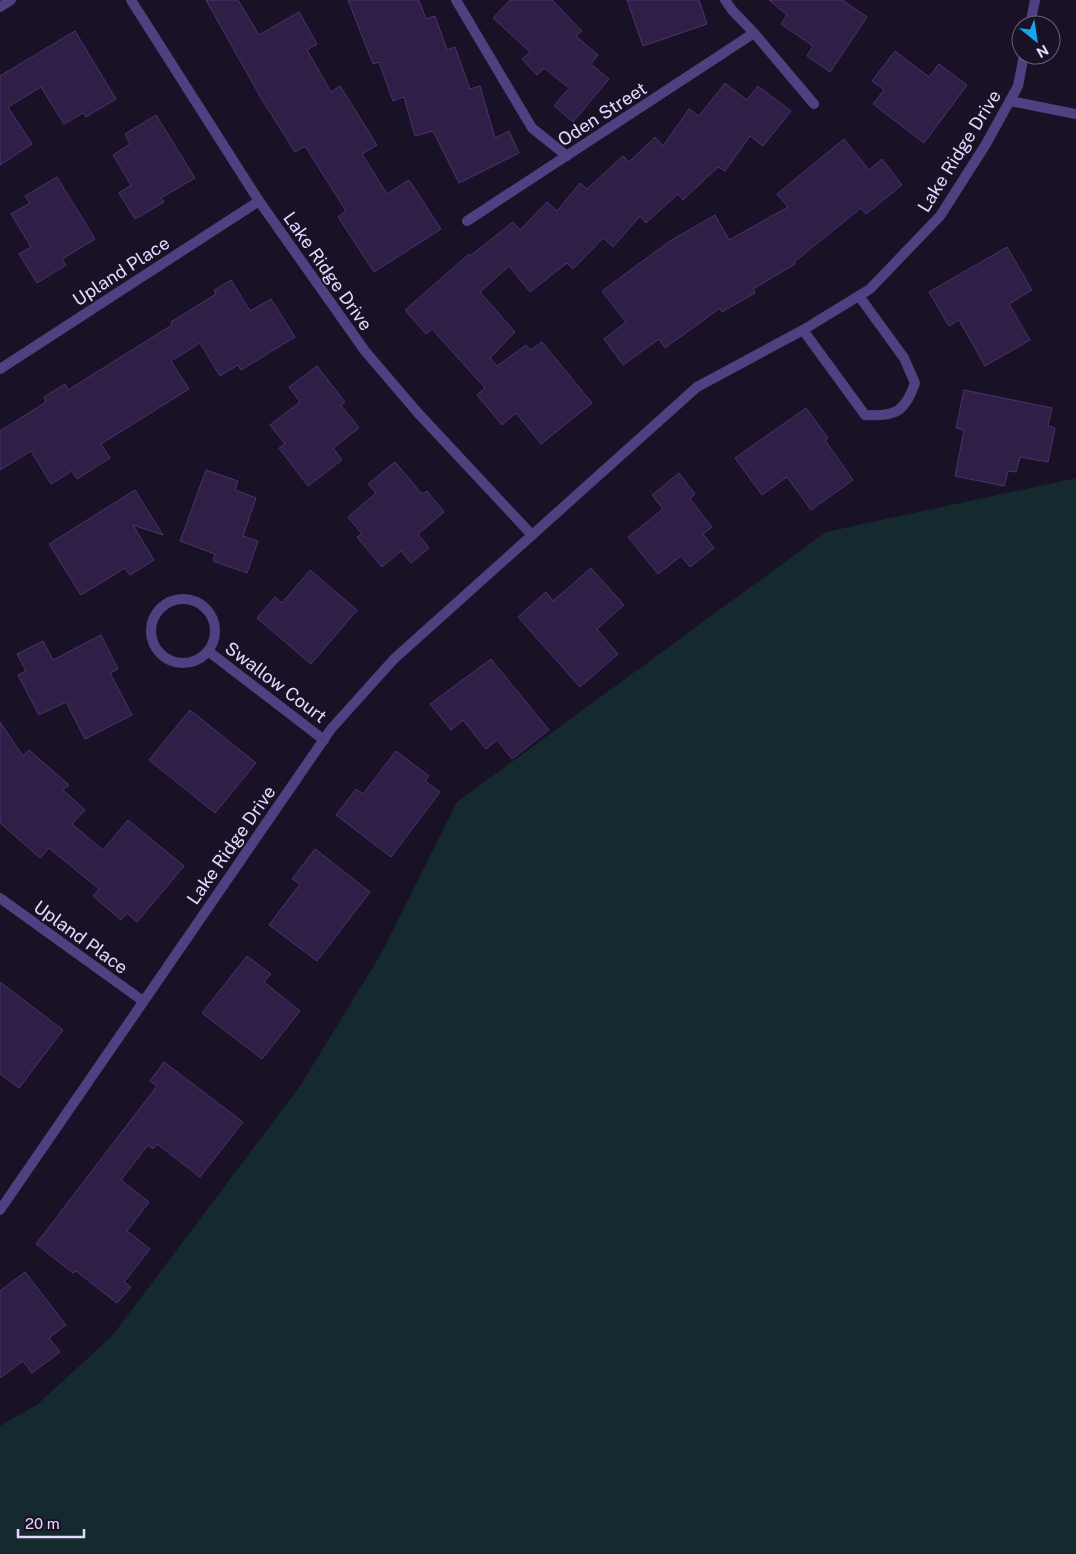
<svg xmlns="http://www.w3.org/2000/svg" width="1076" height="1554" font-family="'Public Sans',sans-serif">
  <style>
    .green { fill: #152a2f }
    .building { fill: #2f1e45; stroke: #4c326f }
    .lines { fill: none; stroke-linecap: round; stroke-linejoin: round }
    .minor { stroke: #514081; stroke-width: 10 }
    .labels { text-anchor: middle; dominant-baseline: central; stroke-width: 4; stroke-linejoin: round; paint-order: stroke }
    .street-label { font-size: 18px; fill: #e4d8fc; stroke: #191126 }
  </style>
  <rect width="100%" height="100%" fill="#191126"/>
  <!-- green -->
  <path class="green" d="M 1076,478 L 1076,1554 L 0,1554 L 0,1426 L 38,1404 L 112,1336 L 300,1086 L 381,954 L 457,802 L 826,532 Z"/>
  <!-- building -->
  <g class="building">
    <path d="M 206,0 L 238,0 L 259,35 L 299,12 L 317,44 L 307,50 L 331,92 L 340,86 L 377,145 L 362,154 L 387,194 L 409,180 L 441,229 L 374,272 L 338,217 L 346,211 L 305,146 L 295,152 L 261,98 Z"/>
    <path d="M 348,0 L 419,0 L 426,19 L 435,16 L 447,50 L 455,47 L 470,89 L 480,86 L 495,138 L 509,131 L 519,153 L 459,183 L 433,131 L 415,136 L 404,97 L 393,101 L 379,62 L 373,64 Z"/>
    <path d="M 510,0 L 552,0 L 582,31 L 576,36 L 598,55 L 591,64 L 609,79 L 573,122 L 554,106 L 569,88 L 544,68 L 537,75 L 522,59 L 530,52 L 493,18 Z"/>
    <path d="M 627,0 L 699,0 L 707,24 L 643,46 Z"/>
    <path d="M 769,0 L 842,0 L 867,17 L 830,72 L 807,56 L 813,46 L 781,24 L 787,15 Z"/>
    <path d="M 75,31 L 116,99 L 86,117 L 83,113 L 64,124 L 41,87 L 8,107 L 32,144 L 0,165 L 0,76 Z"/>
    <path d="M 895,51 L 929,77 L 939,64 L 967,85 L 924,143 L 873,104 L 884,90 L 872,81 Z"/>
    <path d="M 725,83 L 747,100 L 758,86 L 791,111 L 763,146 L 750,136 L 725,171 L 718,167 L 683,200 L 678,194 L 646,223 L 640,216 L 613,247 L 603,238 L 573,269 L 567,263 L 530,292 L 509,266 L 480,292 L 515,332 L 490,358 L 497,366 L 526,345 L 531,350 L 542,342 L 592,403 L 541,444 L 516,413 L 502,425 L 477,395 L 485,388 L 432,329 L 426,334 L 405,310 L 469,254 L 470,256 L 513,222 L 520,230 L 547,202 L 557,211 L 580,183 L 587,189 L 623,156 L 629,162 L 655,137 L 663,146 L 689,109 L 699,116 Z"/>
    <path d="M 156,115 L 195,178 L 161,198 L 164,202 L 135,219 L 119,193 L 131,185 L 113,155 L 130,144 L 125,134 Z"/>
    <path d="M 844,139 L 869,170 L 882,159 L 902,185 L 866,214 L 861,208 L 794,262 L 795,264 L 753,289 L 755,293 L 722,312 L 720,308 L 665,348 L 659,339 L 623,365 L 604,339 L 626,322 L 602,291 L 670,241 L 715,215 L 729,240 L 788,207 L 777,194 Z"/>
    <path d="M 57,177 L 95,239 L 62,259 L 66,265 L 37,283 L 19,254 L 31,247 L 11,214 L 30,203 L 25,196 Z"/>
    <path d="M 1007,247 L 1032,290 L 1009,304 L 1030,340 L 985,366 L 959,320 L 949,326 L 929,292 Z"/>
    <path d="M 231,280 L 250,311 L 271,299 L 295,337 L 241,370 L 238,365 L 220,376 L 200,343 L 171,361 L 189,389 L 101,444 L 110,458 L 77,479 L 72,471 L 51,484 L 31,451 L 0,470 L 0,431 L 46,402 L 44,397 L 65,384 L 68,390 L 172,325 L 171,322 L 216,294 L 214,290 Z"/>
    <path d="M 317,366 L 345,402 L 341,405 L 359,428 L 333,448 L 342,460 L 308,486 L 279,448 L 285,444 L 270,425 L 300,402 L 289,387 Z"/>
    <path d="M 964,390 L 1052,408 L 1048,426 L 1055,428 L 1048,462 L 1020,457 L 1016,472 L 1008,471 L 1004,486 L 955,476 L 964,430 L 956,428 Z"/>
    <path d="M 806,408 L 828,438 L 825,440 L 853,480 L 811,510 L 787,477 L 762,495 L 735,458 Z"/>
    <path d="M 395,462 L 422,494 L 427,491 L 444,512 L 418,534 L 429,548 L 411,563 L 401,551 L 382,567 L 357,537 L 362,534 L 348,517 L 376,493 L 368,484 Z"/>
    <path d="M 206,470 L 238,481 L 235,490 L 256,498 L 243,536 L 258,541 L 247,573 L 213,561 L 215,554 L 180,541 Z"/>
    <path d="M 679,473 L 695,494 L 690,499 L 712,527 L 703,534 L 714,548 L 690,567 L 681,556 L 658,574 L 628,537 L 663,509 L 652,495 Z"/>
    <path d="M 135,490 L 163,535 L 133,525 L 154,560 L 130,575 L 125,568 L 81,595 L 49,544 Z"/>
    <path d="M 591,568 L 624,605 L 597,629 L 618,654 L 580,687 L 518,617 L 546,592 L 553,601 Z"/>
    <path d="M 310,570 L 357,610 L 311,664 L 257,618 L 275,597 L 282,603 Z"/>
    <path d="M 101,635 L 118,669 L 110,673 L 132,715 L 85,739 L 66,702 L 39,715 L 18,675 L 26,671 L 17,654 L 43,641 L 53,660 Z"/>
    <path d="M 491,659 L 549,730 L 512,759 L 497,740 L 486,749 L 463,720 L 451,730 L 430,704 Z"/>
    <path d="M 190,710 L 256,763 L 215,813 L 149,760 Z"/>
    <path d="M 0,722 L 23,756 L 29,750 L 69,785 L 63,790 L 85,810 L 72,824 L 103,850 L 128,820 L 184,866 L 137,922 L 127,913 L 121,920 L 93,896 L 99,889 L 49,848 L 40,858 L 0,823 Z"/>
    <path d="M 396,751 L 429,776 L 425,781 L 440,792 L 391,857 L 336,815 L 356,789 L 363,794 Z"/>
    <path d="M 315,849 L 370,892 L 317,961 L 269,925 L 300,884 L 292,879 Z"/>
    <path d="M 247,956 L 271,974 L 264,982 L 300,1011 L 262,1059 L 202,1013 Z"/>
    <path d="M 0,982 L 63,1030 L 19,1088 L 0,1074 Z"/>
    <path d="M 164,1062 L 243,1122 L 200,1177 L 157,1144 L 153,1149 L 148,1145 L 121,1180 L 149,1202 L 127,1231 L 150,1249 L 124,1282 L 131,1287 L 117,1303 L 76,1271 L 73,1273 L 36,1244 L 157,1086 L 150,1081 Z"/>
    <path d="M 25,1272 L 66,1325 L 49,1338 L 60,1352 L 32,1373 L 23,1361 L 0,1378 L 0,1291 Z"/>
  </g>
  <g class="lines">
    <!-- minor -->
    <g class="minor">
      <path d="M 131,0 L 259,201 L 365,351 L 418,413 L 532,535"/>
      <path d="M 456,0 L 532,128 L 567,156"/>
      <path d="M 725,0 L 732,10 L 754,33 L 814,104"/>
      <path d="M 0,7 L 11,0"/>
      <path d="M 1030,25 L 1035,0"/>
      <path d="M 1010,101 L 1076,114"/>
      <path d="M 467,221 L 754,33"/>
      <path d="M 803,330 L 865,415 C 895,417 905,412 915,383 L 904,358 L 859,296"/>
      <path d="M 0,369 L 259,201"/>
      <circle cx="183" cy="631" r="32"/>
      <path d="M 208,651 L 324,740"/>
      <path d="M 0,898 L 143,1001"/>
      <path d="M 0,1210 L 331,729 L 394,659 L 697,387 L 803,330 L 870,289 L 940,216 L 986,144 L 1018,86 L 1024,55"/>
    </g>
  </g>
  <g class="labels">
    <!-- street labels -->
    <g class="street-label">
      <text transform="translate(602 114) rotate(-33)">Oden Street</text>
      <text transform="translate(959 151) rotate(-58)">Lake Ridge Drive</text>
      <text transform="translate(121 271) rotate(-33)">Upland Place</text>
      <text transform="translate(328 271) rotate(55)">Lake Ridge Drive</text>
      <text transform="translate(276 682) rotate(37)">Swallow Court</text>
      <text transform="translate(231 845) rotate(-55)">Lake Ridge Drive</text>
      <text transform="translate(81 937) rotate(36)">Upland Place</text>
    </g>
  </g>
  <!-- north arrow -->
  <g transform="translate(1036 40) rotate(150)"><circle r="24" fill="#191126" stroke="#6a617c"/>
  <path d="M0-4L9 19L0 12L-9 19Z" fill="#13a7ee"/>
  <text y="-8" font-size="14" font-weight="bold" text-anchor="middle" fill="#e4d8fc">N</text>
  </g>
  <!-- scale -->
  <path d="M18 1529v8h66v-8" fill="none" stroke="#e4d8fc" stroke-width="2.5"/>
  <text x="25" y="1529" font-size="15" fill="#e4d8fc" stroke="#191126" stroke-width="4" paint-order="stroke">20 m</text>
</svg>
